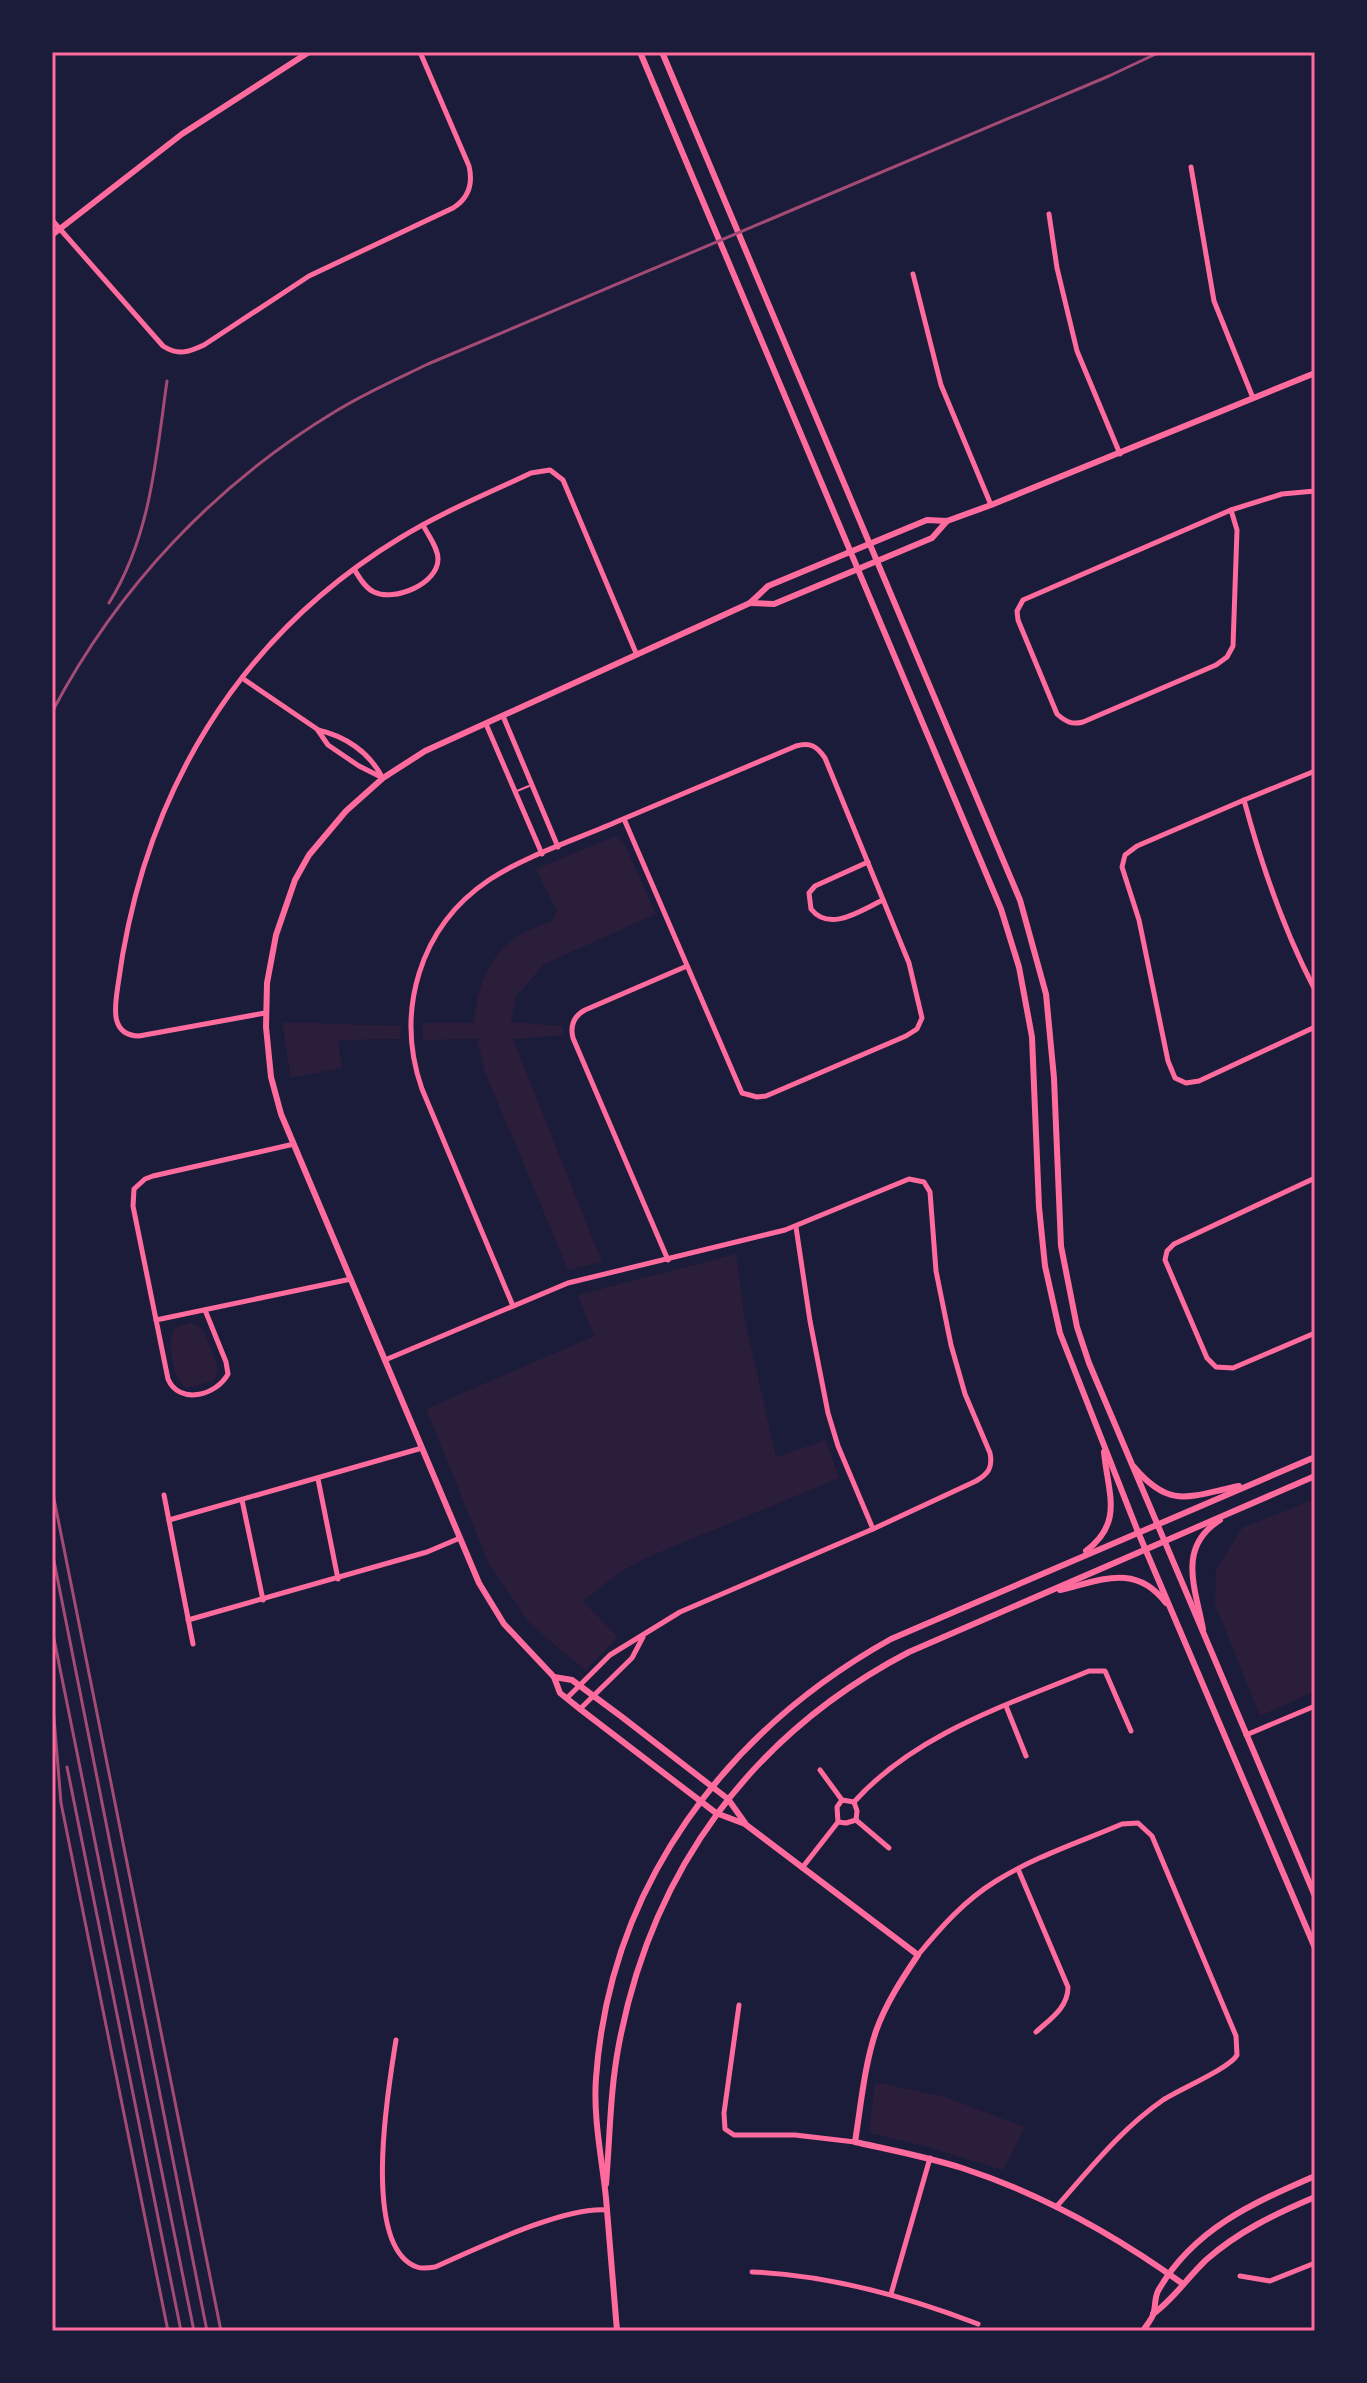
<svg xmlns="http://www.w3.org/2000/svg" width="1367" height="2383" font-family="'Alegreya Sans',sans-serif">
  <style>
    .green { fill: #2a1e3b }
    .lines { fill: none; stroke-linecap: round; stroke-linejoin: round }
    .service { stroke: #ff6b9d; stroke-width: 2 }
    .minor { stroke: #ff6b9d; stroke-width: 5 }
    .tertiary { stroke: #ff6b9d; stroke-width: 6 }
    .secondary { stroke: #ff6b9d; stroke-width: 6 }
    .rail { stroke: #a44b75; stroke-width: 3 }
    .neatline { fill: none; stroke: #ff6b9d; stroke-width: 3 }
  </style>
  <rect width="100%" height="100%" fill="#1b1b3a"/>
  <!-- green -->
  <g class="green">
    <path d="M 616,836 L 624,843 L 656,914 L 544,964 L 515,998 L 511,1022 L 562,1026 L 564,1035 L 513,1039 L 602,1262 L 568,1270 L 485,1072 L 477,1039 L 423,1040 L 422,1023 L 474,1023 C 476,990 489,954 518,936 C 528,929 541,925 552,921 L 557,911 L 536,869 Z"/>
    <path d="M 282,1022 L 401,1026 L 400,1039 L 338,1040 L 342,1068 L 291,1078 Z"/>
    <path d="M 736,1254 L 745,1320 L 776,1457 L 826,1440 L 839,1478 L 646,1558 L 620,1572 L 583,1601 L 618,1637 L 585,1670 L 531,1625 L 489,1564 L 426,1409 L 594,1336 L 578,1295 Z"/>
    <path d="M 191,1323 L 197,1325 L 203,1330 L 219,1371 L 213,1381 L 187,1388 C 173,1381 166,1341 174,1328 Z"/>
    <path d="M 1315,1499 L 1315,1691 L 1260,1716 L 1215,1604 L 1216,1570 L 1242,1528 Z"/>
    <path d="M 875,2082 L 945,2097 L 1025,2127 L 1003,2170 L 921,2145 L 869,2133 Z"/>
  </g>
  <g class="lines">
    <!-- service -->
    <path class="service" d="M 517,791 L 529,786"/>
    <!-- minor -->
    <g class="minor">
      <path d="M 1191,167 L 1214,301 L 1253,398"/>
      <path d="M 1049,214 L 1057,268 L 1077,351 L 1120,454"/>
      <path d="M 52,220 L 163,346 C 178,356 189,352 204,345 L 309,276 L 453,208 C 469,198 473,183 469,166 L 420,52"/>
      <path d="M 913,274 L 941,385 L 991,505"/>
      <path d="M 1231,510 L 1237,530 L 1233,646 L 1227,657 L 1216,665 L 1083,722 C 1072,725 1066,722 1057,714 L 1018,620 L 1017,611 L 1023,600 Z"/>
      <path d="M 1231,510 L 1282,494 L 1315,491"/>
      <path d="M 354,569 C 359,577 365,588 374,592 C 394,602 438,584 438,559 C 438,548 428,535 423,525"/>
      <path d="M 242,678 L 317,729 L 328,745 L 359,766 L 383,778"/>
      <path d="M 503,716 L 558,847"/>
      <path d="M 486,724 L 542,854"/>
      <path d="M 318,730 C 345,736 369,752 382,777"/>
      <path d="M 1244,800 L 1315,771"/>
      <path d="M 868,862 L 815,886 L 809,893 L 811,909 C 830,933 861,910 883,900"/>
      <path d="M 1315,990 C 1283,929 1262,867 1244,800 L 1137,846 L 1125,855 L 1122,867 L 1139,920 L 1168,1061 L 1175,1078 L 1186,1083 L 1199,1081 L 1315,1027"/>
      <path d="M 265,1013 L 139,1036 C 109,1035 115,1006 118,985 C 143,796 236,638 400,538 C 442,512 487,494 531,473 L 550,470 L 563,480 L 636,653"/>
      <path d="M 1315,1178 L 1174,1244 L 1167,1251 L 1165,1260 L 1207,1358 L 1216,1367 L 1233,1368 L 1315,1333"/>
      <path d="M 796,1227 L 810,1321 L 828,1413 L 838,1446 L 873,1529"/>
      <path d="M 668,1260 L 573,1038 C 570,1026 574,1016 585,1010 L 687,966"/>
      <path d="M 513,1306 L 422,1089 C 395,1012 419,927 489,880 C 527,855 575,840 616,822 C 676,797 736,771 796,746 C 810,742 817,746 825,758 L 909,963 L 922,1018 L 917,1029 L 906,1036 L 766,1096 L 757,1097 L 742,1093 L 624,819"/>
      <path d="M 205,1310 L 226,1362 L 228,1374 C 216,1396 179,1405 168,1379 L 133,1206 L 134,1189 L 145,1179 L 153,1176 L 294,1144"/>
      <path d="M 156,1320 L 351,1279"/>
      <path d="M 385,1360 L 568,1283 L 785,1230 L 909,1179 L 924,1182 L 930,1192 L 936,1271 L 951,1345 L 965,1394 L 990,1453 C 993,1468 988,1474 976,1481 L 873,1529 L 680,1612 L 610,1655 L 567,1698"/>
      <path d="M 318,1479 L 338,1579"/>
      <path d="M 164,1495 L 193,1644"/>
      <path d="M 242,1500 L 263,1600"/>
      <path d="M 169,1520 L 422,1448"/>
      <path d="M 188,1620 L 427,1552 L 460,1538"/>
      <path d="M 1006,1706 L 1026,1756"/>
      <path d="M 580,1709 L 632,1658 L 643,1637"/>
      <path d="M 1246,1735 L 1315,1706"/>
      <path d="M 820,1770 L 842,1800 L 854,1802"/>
      <path d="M 854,1802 C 915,1734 1007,1705 1089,1671 L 1105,1671 L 1131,1731"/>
      <path d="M 854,1802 L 857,1811 L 856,1820"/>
      <path d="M 856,1820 L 889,1848"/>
      <path d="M 838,1822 L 846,1823 L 856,1820"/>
      <path d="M 802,1868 L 838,1822 L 837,1807 L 842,1800"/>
      <path d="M 1018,1869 L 1068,1987 C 1068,2008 1050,2019 1036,2032"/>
      <path d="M 918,1955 C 941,1927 965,1900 996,1881 C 1034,1857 1080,1842 1122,1824 L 1138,1823 L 1152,1836 L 1236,2036 L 1237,2055 C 1230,2068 1180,2089 1163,2100 C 1121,2129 1090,2169 1056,2207"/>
      <path d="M 739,2005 L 724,2113 L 725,2129 L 734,2135 L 795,2135 L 855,2142"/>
      <path d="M 396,2040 C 389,2084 360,2247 417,2267 C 422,2269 429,2268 435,2267 C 476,2249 564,2206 607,2210"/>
      <path d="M 752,2272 C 830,2275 905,2296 978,2324"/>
      <path d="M 1240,2276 L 1270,2281 L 1315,2263"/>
      <path d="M 891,2294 L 930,2158"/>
    </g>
    <!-- tertiary -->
    <g class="tertiary">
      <path d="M 52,235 L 182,134 L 309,52"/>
      <path d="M 750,603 L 774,604 L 858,569 L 932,538 L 947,521"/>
      <path d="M 554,1677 L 572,1680 L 622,1717 L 728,1799 L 745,1823"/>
      <path d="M 1183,2284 C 1115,2235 1042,2194 962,2168 C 927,2157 891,2150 855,2142 C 861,2105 864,2067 876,2031 C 886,2003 902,1979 918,1955 L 745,1824 L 716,1813 L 580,1709 L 560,1693 L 554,1677 L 504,1624 L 479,1583 L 281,1114 L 271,1077 L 266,1027 L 267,983 L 276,935 L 295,880 L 309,855 L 346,811 L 383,778 L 425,751 L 750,603 L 768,586 L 927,520 L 947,521 L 991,505 L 1315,373"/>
      <path d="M 1153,2314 C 1174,2299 1187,2278 1206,2260 C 1239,2231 1275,2214 1315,2197"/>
      <path d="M 1143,2331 C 1146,2326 1151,2320 1153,2315 C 1156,2307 1154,2299 1158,2291 C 1193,2229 1253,2203 1315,2176"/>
    </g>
    <!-- secondary -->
    <g class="secondary">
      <path d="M 640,52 L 1001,909 L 1019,967 L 1032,1037 L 1039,1207 L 1045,1266 L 1060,1333 L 1138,1532 L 1315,1948"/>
      <path d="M 662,52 L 1020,900 L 1046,994 L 1054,1078 L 1061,1246 L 1077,1327 L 1089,1363 L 1315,1896"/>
      <path d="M 1134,1467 C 1170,1510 1190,1496 1239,1486"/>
      <path d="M 1086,1551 C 1124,1522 1108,1494 1104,1452"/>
      <path d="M 1060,1590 C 1102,1580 1136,1563 1166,1603"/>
      <path d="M 1203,1629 C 1195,1587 1177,1547 1220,1520"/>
      <path d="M 606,2184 C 610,2137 610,2090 619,2044 C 652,1870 752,1734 909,1652 L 1315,1476"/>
      <path d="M 617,2331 C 613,2287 610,2242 606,2198 C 602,2158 593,2119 596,2078 C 610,1885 726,1731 891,1639 L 1315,1457"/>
    </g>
    <!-- rail -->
    <g class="rail">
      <path d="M 109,603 C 151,535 156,458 167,381"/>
      <path d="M 52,712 C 118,587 215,484 336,411 C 365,393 397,379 428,364 L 1109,76 L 1160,52"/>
      <path d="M 52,1489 L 221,2331"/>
      <path d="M 52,1551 L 207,2331"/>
      <path d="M 52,1629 L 194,2331"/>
      <path d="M 52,1694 L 61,1803 L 168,2331"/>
      <path d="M 67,1767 L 181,2331"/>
    </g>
  </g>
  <!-- border -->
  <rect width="1367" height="2383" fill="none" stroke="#1b1b3a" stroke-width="108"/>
  <rect x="54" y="54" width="1259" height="2275" class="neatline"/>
</svg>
